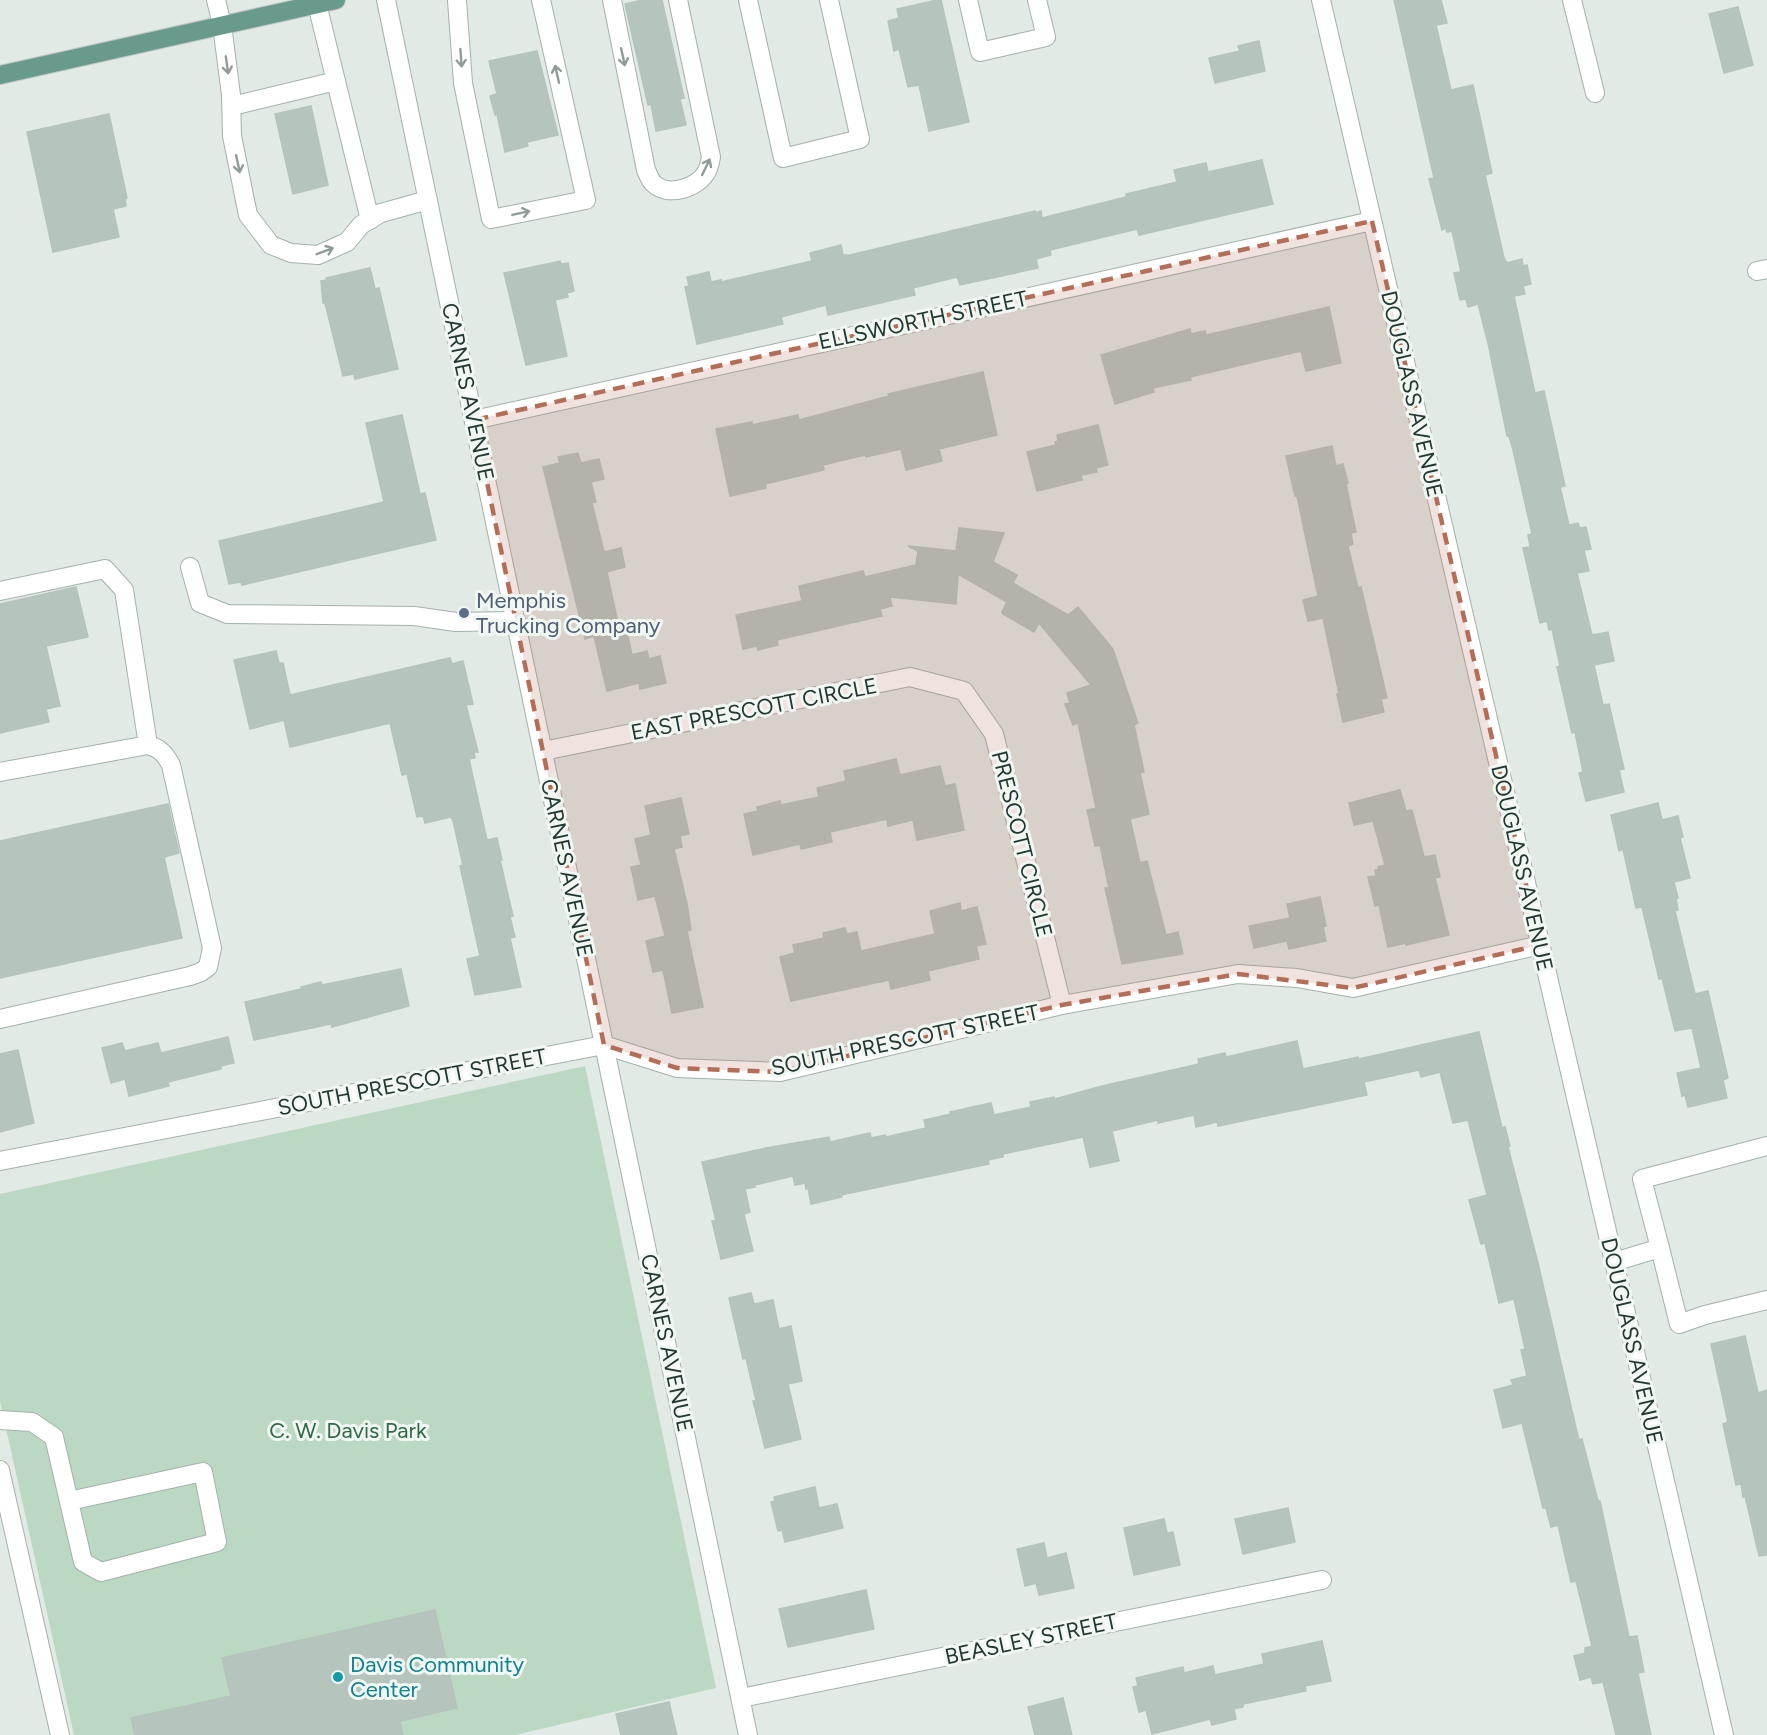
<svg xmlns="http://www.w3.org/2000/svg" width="1767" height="1735" font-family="Figtree,sans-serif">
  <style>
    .green { fill: #bbd9c2 }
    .building { fill: #b6c4be; stroke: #b4c3bc; stroke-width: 1.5 }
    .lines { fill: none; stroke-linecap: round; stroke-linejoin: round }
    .minor-casing { stroke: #a4b1ac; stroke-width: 20 }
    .major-casing { stroke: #c1c7c6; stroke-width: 20 }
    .minor { stroke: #fff; stroke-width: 18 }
    .major { stroke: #699b8d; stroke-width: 18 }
    .oneway { stroke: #919c98 }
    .marked { fill: #b46e58; fill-opacity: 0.2; stroke: #b46e58; stroke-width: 4.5; stroke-dasharray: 12 8; stroke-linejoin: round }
    .service-dot { fill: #5c6f8a; stroke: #f1f7f3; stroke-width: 2 }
    .culture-dot { fill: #0f9aa8; stroke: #f1f7f3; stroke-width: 2 }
    .labels { text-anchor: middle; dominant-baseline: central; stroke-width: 6; stroke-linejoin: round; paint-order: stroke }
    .street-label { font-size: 22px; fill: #233832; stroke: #f1f7f3 }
    .service-label { font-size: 22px; fill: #4e5e75; stroke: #f1f7f3; text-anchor: start }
    .park-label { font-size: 22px; fill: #316b46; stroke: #f1f7f3 }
    .culture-label { font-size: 22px; fill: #0d838f; stroke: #f1f7f3; text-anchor: start }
  </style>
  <rect width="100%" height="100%" fill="#e1eae5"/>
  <!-- green -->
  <path class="green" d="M 585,1066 L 716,1688 L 515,1735 L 74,1735 L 0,1401 L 0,1194 Z"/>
  <!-- building -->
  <g class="building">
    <path d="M 642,0 L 662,0 L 684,98 L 680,99 L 686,125 L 656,131 L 651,104 L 648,105 L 625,4 Z"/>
    <path d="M 937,0 L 941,0 L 969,122 L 929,131 L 919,85 L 908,87 L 899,49 L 894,51 L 888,21 L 899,18 L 897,9 Z"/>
    <path d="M 1394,0 L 1441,0 L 1447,23 L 1436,25 L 1451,90 L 1473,85 L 1492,173 L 1485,175 L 1504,258 L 1507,263 L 1522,259 L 1523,266 L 1527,265 L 1531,284 L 1523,286 L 1525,294 L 1514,296 L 1535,393 L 1544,391 L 1565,486 L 1560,487 L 1569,525 L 1578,523 L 1580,528 L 1586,527 L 1591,549 L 1584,550 L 1589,571 L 1577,573 L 1592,635 L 1608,632 L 1614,661 L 1594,665 L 1603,705 L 1609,704 L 1624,769 L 1619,770 L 1624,792 L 1586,801 L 1579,773 L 1583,772 L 1575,732 L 1572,733 L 1557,667 L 1560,666 L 1552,629 L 1549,630 L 1547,621 L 1540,623 L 1523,548 L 1530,547 L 1528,535 L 1532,534 L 1513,450 L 1509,436 L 1507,436 L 1488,343 L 1478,304 L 1468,307 L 1466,299 L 1460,300 L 1454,273 L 1461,272 L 1452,231 L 1447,232 L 1446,228 L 1442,230 L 1429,179 L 1434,178 Z"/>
    <path d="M 1738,7 L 1753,65 L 1724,73 L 1709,14 Z"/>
    <path d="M 1259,41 L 1265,71 L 1215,83 L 1209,58 L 1240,51 L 1238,46 Z"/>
    <path d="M 537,51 L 558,135 L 527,142 L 528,146 L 505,152 L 497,114 L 495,115 L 490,96 L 497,94 L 489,61 Z"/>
    <path d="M 311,106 L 328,185 L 293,194 L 275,114 Z"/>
    <path d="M 109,114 L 127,198 L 125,199 L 126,206 L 113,209 L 119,237 L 53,252 L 27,132 Z"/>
    <path d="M 1262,160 L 1273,204 L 1139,235 L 1137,229 L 1050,250 L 1051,255 L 1036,259 L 1038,268 L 960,285 L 957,277 L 913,288 L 915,295 L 828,315 L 826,305 L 781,317 L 783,324 L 697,344 L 685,287 L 689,286 L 687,277 L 709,272 L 711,282 L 721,280 L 721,282 L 812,261 L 810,253 L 841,245 L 843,255 L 850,255 L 1035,211 L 1035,213 L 1041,211 L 1042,218 L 1126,197 L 1126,194 L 1177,182 L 1174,170 L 1206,163 L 1208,172 Z"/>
    <path d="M 560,261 L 561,264 L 568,263 L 574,291 L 567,293 L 568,297 L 555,300 L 567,356 L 526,365 L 504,273 Z"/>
    <path d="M 370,268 L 375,289 L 379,288 L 398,369 L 355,379 L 354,374 L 343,376 L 325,303 L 323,303 L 321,281 L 327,280 L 326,278 Z"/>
    <path d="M 1329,307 L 1341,363 L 1306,371 L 1301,351 L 1190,377 L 1191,380 L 1153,388 L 1154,392 L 1115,404 L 1101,355 L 1190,329 L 1191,334 L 1205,331 L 1206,335 Z"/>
    <path d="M 983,372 L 997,435 L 939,449 L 942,461 L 906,470 L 901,449 L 866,457 L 865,455 L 823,465 L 824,470 L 765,484 L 766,488 L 730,496 L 716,429 L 752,422 L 752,425 L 798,415 L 799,420 L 889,396 L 888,394 Z"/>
    <path d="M 402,415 L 420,494 L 425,493 L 436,540 L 242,585 L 241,582 L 229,584 L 219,541 L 384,502 L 366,423 Z"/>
    <path d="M 1098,425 L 1108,465 L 1096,468 L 1097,472 L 1081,475 L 1082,480 L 1037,491 L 1027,452 L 1056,445 L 1055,442 L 1058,441 L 1057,435 Z"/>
    <path d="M 1332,446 L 1336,466 L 1343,464 L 1348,483 L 1346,484 L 1356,532 L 1351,533 L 1353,544 L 1348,546 L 1358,588 L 1361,587 L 1387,698 L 1381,699 L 1384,712 L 1343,722 L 1337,694 L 1339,694 L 1323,618 L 1308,621 L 1303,600 L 1318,596 L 1297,496 L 1295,496 L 1286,456 Z"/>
    <path d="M 578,453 L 581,463 L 599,459 L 604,479 L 591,482 L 596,502 L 592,503 L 604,552 L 621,548 L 625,567 L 607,572 L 620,633 L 627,632 L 632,655 L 647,651 L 649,659 L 660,656 L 666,683 L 640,689 L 639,683 L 607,691 L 594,636 L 585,639 L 543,467 L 560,463 L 558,457 Z"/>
    <path d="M 959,528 L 1004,533 L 993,562 L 1017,575 L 1013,583 L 1068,615 L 1078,607 L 1113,649 L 1138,723 L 1134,725 L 1144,772 L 1140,773 L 1149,814 L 1130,819 L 1140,863 L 1147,861 L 1166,935 L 1178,932 L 1183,954 L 1122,964 L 1105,888 L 1109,888 L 1100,845 L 1095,846 L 1087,810 L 1096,808 L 1078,723 L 1073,725 L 1065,704 L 1070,703 L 1067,693 L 1091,685 L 1039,623 L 1034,632 L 1003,614 L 1002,612 L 1007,602 L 958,574 L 956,604 L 890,597 L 892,606 L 880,609 L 882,616 L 777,640 L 778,645 L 758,650 L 757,646 L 743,649 L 736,615 L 802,601 L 799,586 L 863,571 L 865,577 L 916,565 L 918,551 L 908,546 L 956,551 Z"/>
    <path d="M 76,587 L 88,637 L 46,646 L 60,706 L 46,709 L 49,722 L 0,733 L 0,604 Z"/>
    <path d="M 276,651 L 279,663 L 283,663 L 290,695 L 450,658 L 452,664 L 463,661 L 473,704 L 466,705 L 478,752 L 474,752 L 475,758 L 469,759 L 487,840 L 497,838 L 502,860 L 500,860 L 513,916 L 510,917 L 515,937 L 510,938 L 521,987 L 475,995 L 467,959 L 480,956 L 460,866 L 463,865 L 453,821 L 451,817 L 425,823 L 423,816 L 417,817 L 407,774 L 402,775 L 390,723 L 290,747 L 284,720 L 250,729 L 234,660 Z"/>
    <path d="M 896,759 L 900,775 L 940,766 L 945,786 L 955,784 L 964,830 L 917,840 L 913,820 L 888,826 L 887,819 L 830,832 L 832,842 L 801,849 L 800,844 L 753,855 L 744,814 L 758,811 L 757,807 L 780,801 L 781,805 L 819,797 L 817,788 L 846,781 L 844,771 Z"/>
    <path d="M 1400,790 L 1406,811 L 1412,810 L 1424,857 L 1435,855 L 1440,877 L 1435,878 L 1449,935 L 1406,945 L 1406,943 L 1388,947 L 1379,905 L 1375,906 L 1368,877 L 1376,876 L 1375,870 L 1379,869 L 1378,867 L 1385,865 L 1373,821 L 1354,825 L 1349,803 Z"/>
    <path d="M 681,798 L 689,834 L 680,836 L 682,847 L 674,849 L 687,904 L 691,930 L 687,931 L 703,1007 L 672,1013 L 663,970 L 653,972 L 646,941 L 665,936 L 655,896 L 638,900 L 631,867 L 641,865 L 635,839 L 651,835 L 645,806 Z"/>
    <path d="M 1658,803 L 1662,820 L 1678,816 L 1683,837 L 1680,838 L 1690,878 L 1674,882 L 1678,898 L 1676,899 L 1678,910 L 1675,911 L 1695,994 L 1708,991 L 1728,1078 L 1723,1080 L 1727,1098 L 1688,1107 L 1685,1095 L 1682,1096 L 1677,1073 L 1701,1068 L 1692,1028 L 1675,1031 L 1662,978 L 1659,979 L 1642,907 L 1636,908 L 1623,849 L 1619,851 L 1611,815 Z"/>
    <path d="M 168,804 L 179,853 L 164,857 L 182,938 L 0,978 L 0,841 Z"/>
    <path d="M 1320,897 L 1326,926 L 1323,927 L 1326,941 L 1289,949 L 1287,941 L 1254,948 L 1249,926 L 1290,918 L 1287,904 Z"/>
    <path d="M 960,903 L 961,911 L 977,907 L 986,944 L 976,946 L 979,959 L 928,971 L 930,980 L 891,989 L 889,980 L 791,1001 L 780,957 L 795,953 L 793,945 L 824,938 L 823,933 L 845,928 L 847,934 L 857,932 L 861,951 L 935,934 L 930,911 Z"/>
    <path d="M 401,969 L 409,1006 L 332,1027 L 331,1024 L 254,1040 L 245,1002 L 301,989 L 301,987 L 321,982 L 322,985 Z"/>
    <path d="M 1479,1032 L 1502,1128 L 1505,1127 L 1510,1146 L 1508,1147 L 1538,1263 L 1576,1428 L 1579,1440 L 1582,1439 L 1598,1501 L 1600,1501 L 1629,1637 L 1637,1636 L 1644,1672 L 1638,1673 L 1651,1735 L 1616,1735 L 1603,1682 L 1593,1684 L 1591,1677 L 1580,1680 L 1574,1656 L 1585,1653 L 1585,1648 L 1592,1646 L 1576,1581 L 1571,1582 L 1558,1525 L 1551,1527 L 1546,1508 L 1543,1508 L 1522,1423 L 1503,1428 L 1494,1390 L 1513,1385 L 1511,1380 L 1527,1376 L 1521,1350 L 1525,1349 L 1514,1299 L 1499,1303 L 1485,1243 L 1481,1244 L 1469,1200 L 1487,1195 L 1468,1120 L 1453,1123 L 1440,1072 L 1421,1077 L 1419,1070 L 1364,1082 L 1367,1095 L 1218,1126 L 1217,1122 L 1196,1127 L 1194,1115 L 1158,1123 L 1158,1120 L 1112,1131 L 1119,1161 L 1090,1167 L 1083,1137 L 1003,1154 L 1003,1157 L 988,1160 L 989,1164 L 841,1195 L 842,1197 L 811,1204 L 808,1188 L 806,1189 L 805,1183 L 795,1185 L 793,1176 L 755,1185 L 755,1187 L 745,1189 L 750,1212 L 744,1214 L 753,1251 L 721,1259 L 712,1221 L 716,1221 L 702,1162 L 766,1148 L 829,1137 L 830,1142 L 870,1133 L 871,1138 L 885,1135 L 886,1137 L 926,1128 L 924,1120 L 951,1114 L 950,1112 L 991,1103 L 994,1115 L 1031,1107 L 1030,1102 L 1054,1097 L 1055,1099 L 1102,1086 L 1199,1064 L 1198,1059 L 1225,1053 L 1226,1057 L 1297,1041 L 1303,1069 L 1358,1057 L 1359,1059 Z"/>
    <path d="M 228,1037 L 234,1063 L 221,1066 L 221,1069 L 168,1082 L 169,1086 L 129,1096 L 125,1079 L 111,1083 L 102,1048 L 122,1043 L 125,1051 L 158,1043 L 161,1053 Z"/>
    <path d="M 18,1050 L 34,1123 L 0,1132 L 0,1054 Z"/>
    <path d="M 751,1293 L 754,1304 L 773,1300 L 779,1329 L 791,1326 L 802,1381 L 788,1384 L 801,1439 L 765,1448 L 753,1401 L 756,1401 L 746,1358 L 743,1359 L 729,1298 Z"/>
    <path d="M 1745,1336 L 1758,1393 L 1767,1390 L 1767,1555 L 1759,1556 L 1745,1496 L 1743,1497 L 1741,1484 L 1736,1485 L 1723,1424 L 1728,1422 L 1711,1344 Z"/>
    <path d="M 815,1487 L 819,1508 L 837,1504 L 843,1528 L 785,1542 L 782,1530 L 778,1531 L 771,1502 L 775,1501 L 774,1497 Z"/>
    <path d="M 1288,1508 L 1295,1542 L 1243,1554 L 1235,1519 Z"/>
    <path d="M 1164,1519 L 1167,1533 L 1173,1532 L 1180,1565 L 1134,1575 L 1124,1528 Z"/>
    <path d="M 1044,1543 L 1047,1558 L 1066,1553 L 1074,1588 L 1039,1595 L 1036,1583 L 1025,1586 L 1017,1549 Z"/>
    <path d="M 866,1590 L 874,1629 L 788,1647 L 779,1609 Z"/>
    <path d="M 435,1610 L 457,1708 L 400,1721 L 403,1735 L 135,1735 L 131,1718 L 231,1696 L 222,1658 Z"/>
    <path d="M 1322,1641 L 1331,1681 L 1305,1686 L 1306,1691 L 1243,1704 L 1243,1707 L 1234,1709 L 1236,1719 L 1212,1725 L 1210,1719 L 1152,1734 L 1146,1710 L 1139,1712 L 1133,1687 L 1138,1686 L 1136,1678 L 1183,1667 L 1184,1673 L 1213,1666 L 1215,1675 L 1264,1664 L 1262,1654 Z"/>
    <path d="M 1063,1698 L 1072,1735 L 1035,1735 L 1028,1707 Z"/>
    <path d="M 669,1702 L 677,1735 L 621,1735 L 616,1714 Z"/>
  </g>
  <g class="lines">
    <defs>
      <g id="minor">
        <path d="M 216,0 L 222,25 L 231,95 L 232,136 L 248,215 L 271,245 L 291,253 L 318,255 L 347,242 L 361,225 L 381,213 L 428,200"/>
        <path d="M 386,0 L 748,1735"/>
        <path d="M 457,0 L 463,83 L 491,219 L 586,200 L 541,0"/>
        <path d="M 612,0 L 646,170 C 648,174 650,180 653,183 C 668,198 698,188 707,171 C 709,167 710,162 711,157 L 678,0"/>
        <path d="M 748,0 L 783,158 L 860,139 L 829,0"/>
        <path d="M 968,0 L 980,52 L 1046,37 L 1037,0"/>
        <path d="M 1321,0 L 1724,1735"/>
        <path d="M 1572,0 L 1595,93"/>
        <path d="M 317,4 L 370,220"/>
        <path d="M 232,106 L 336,81"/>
        <path d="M 1757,271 L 1767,269"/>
        <path d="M 474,420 L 1372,221"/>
        <path d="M 190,567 L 200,603 L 227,614 L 414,616 L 456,622 L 516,621"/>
        <path d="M 0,591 L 105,569 L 124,590 L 148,745"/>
        <path d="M 543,751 L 910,677 L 964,691 L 994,734 L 1062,1005"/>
        <path d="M 0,772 L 148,745 C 160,748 165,754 171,765 L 212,948 L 208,967 L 201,972 L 190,976 L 0,1019"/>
        <path d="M 0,1161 L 604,1045 L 677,1068 L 780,1072 L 1062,1005 L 1238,974 L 1297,978 L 1353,988 L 1540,945"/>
        <path d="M 1660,1248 L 1642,1179 L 1767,1146"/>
        <path d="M 1614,1262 L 1660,1248 L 1679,1324 L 1705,1315 L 1767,1300"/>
        <path d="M 0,1420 L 32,1422 L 54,1437 L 83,1562 L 101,1572 L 217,1542 L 203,1472 L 69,1501"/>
        <path d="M 0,1470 L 60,1735"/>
        <path d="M 741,1698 L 1322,1580"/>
      </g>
      <path id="major" d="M 0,75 L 336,0"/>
    </defs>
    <!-- minor casing -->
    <use href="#minor" class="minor-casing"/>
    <!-- major casing -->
    <use href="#major" class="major-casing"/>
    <!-- minor -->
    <use href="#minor" class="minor"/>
    <!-- major -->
    <use href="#major" class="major"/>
  </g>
  <!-- one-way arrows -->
  <defs><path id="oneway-shaft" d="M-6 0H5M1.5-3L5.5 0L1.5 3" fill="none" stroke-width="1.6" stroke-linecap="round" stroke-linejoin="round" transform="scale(1.5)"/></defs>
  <g class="oneway">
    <use href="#oneway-shaft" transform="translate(623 57) rotate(78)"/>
    <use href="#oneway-shaft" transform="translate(461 58) rotate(86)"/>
    <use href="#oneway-shaft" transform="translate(227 65) rotate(82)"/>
    <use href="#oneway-shaft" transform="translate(557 74) rotate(-103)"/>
    <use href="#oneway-shaft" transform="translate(238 164) rotate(78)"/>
    <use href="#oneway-shaft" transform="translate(706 167) rotate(-64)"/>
    <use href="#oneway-shaft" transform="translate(521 213) rotate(-12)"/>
    <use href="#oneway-shaft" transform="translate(325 251) rotate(-21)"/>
  </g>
  <!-- marked area -->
  <path class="marked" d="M 1372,221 L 1540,945 L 1353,988 L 1238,974 L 1062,1005 L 780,1072 L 677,1068 L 604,1045 L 474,420 Z"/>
  <!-- markers -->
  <circle class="service-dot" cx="464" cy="613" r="6"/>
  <circle class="culture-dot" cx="338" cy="1677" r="6"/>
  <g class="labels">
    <!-- street labels -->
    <g class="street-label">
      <text transform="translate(923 320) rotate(-12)">ELLSWORTH STREET</text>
      <text transform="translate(468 392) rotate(78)">CARNES AVENUE</text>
      <text transform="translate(1412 394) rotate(77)">DOUGLASS AVENUE</text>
      <text transform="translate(754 709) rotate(-11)">EAST PRESCOTT CIRCLE</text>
      <text transform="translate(1022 844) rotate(76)">PRESCOTT CIRCLE</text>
      <text transform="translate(567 868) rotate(78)">CARNES AVENUE</text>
      <text transform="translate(1522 868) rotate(77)">DOUGLASS AVENUE</text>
      <text transform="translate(905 1040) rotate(-12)">SOUTH PRESCOTT STREET</text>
      <text transform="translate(412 1082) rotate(-11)">SOUTH PRESCOTT STREET</text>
      <text transform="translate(1632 1341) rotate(77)">DOUGLASS AVENUE</text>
      <text transform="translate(667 1343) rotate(78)">CARNES AVENUE</text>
      <text transform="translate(1031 1639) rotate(-12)">BEASLEY STREET</text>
    </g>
    <!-- service labels -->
    <g class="service-label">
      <text x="476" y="600">Memphis<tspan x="476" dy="25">Trucking Company</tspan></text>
    </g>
    <!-- park labels -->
    <g class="park-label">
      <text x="348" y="1430">C. W. Davis Park</text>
    </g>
    <!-- culture labels -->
    <g class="culture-label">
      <text x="350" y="1664">Davis Community<tspan x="350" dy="25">Center</tspan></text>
    </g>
  </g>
</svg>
